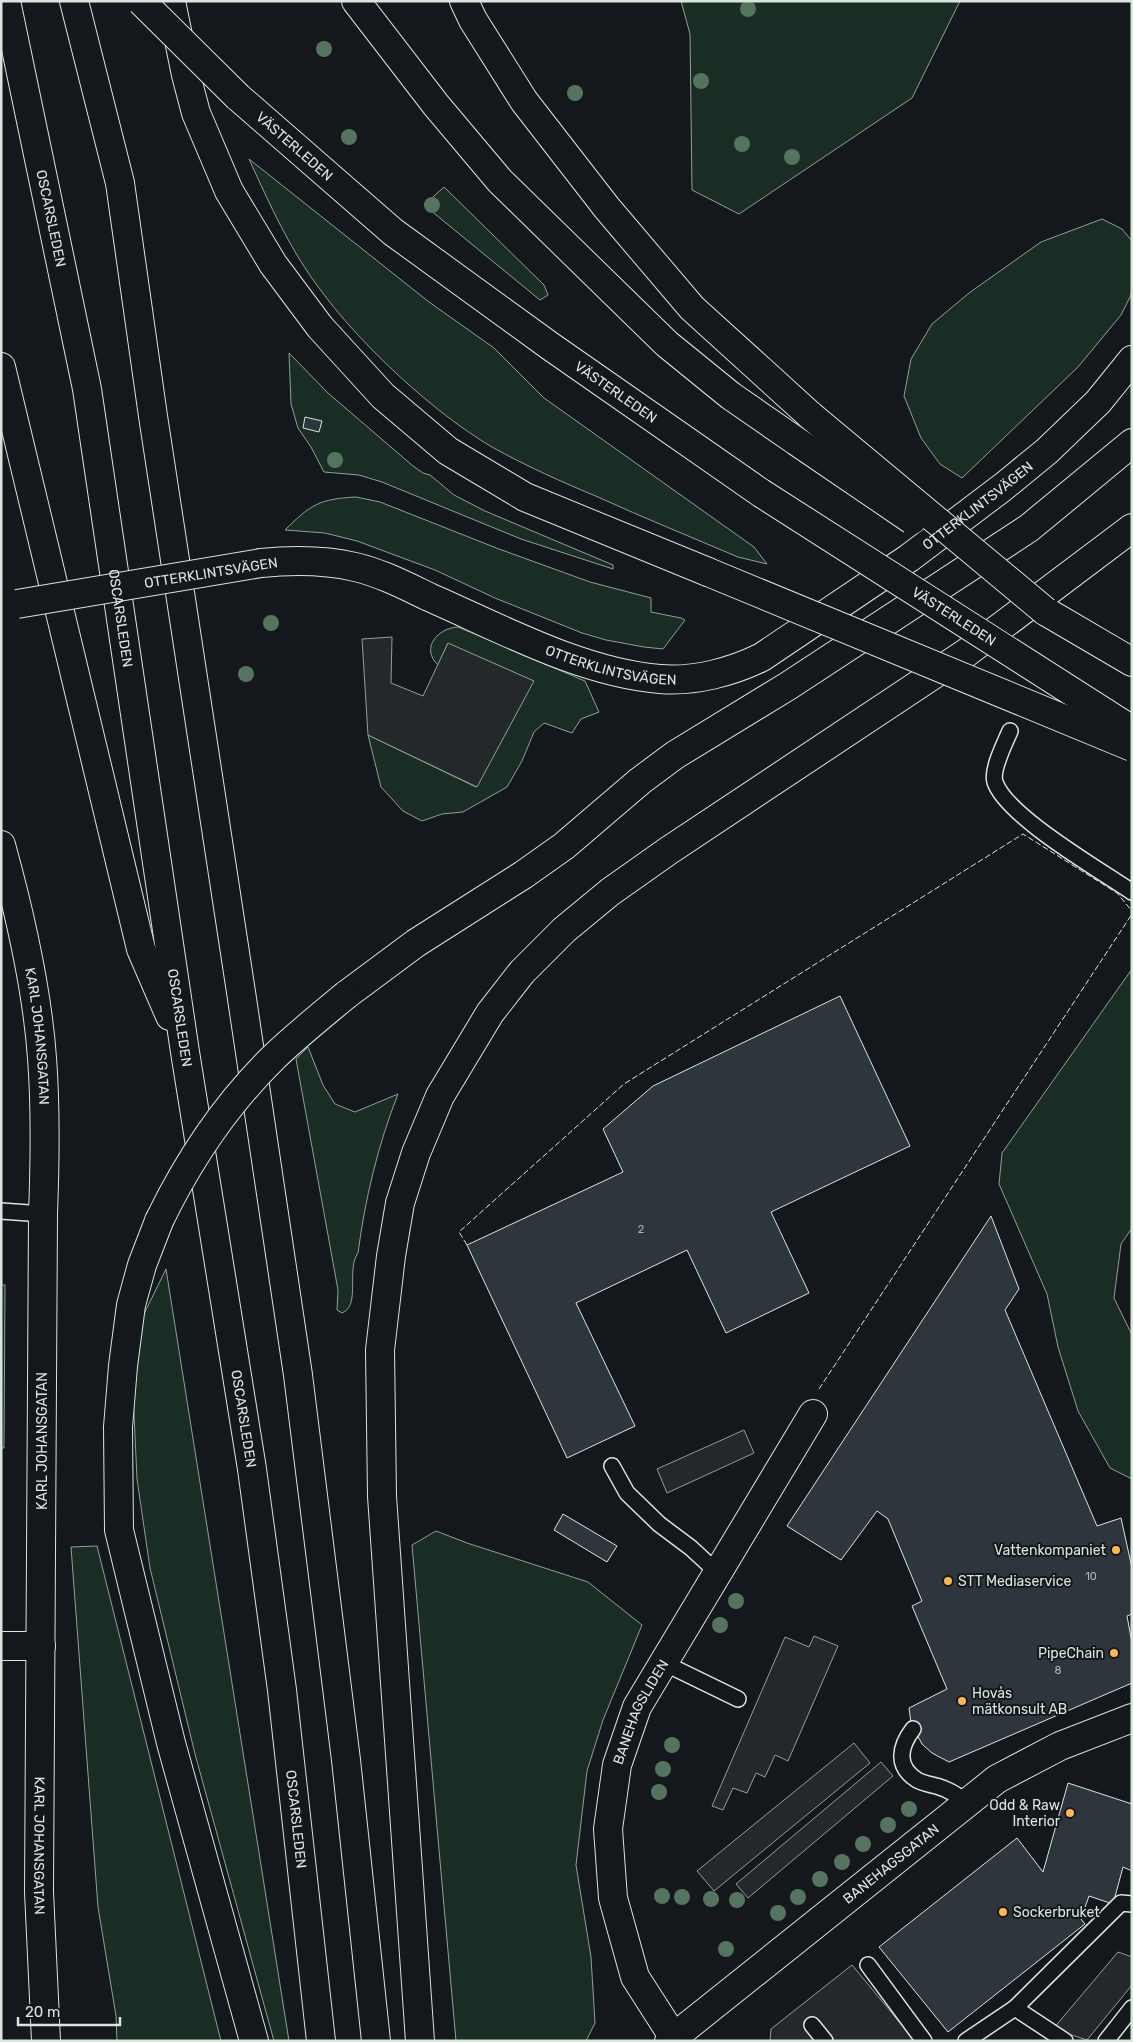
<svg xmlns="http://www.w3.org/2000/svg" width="1133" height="2042" font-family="Rubik,sans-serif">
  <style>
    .green { fill: #1a2d24; stroke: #939e99 }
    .parking { fill: #24282b; stroke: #939e99 }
    .building { fill: #2c363c; stroke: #d8e6dc }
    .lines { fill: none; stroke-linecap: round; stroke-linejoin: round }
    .lane-casing { stroke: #d8e6dc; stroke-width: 18 }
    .street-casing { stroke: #d8e6dc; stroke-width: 30 }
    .secondary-casing { stroke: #d8e6dc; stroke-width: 30 }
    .highway-casing { stroke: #d8e6dc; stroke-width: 30 }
    .lane { stroke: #14181c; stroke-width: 15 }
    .street { stroke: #14181c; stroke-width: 28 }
    .secondary { stroke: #14181c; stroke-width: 28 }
    .highway { stroke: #14181c; stroke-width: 28 }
    .street-bridge-casing { stroke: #d8e6dc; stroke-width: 30; stroke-linecap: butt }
    .highway-bridge-casing { stroke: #d8e6dc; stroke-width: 30; stroke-linecap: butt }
    .street-bridge { stroke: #14181c; stroke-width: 28 }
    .highway-bridge { stroke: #14181c; stroke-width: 28 }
    .fence { stroke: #d8e6dc; stroke-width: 1; stroke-dasharray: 6 2.5; stroke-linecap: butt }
    .tree { fill: #55745f }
    .poi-dot { fill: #ffb74d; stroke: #14181c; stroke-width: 2 }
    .labels { text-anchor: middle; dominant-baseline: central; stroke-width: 4; stroke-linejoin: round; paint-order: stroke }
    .number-label { font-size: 11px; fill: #adbab4 }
    .street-label { font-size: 14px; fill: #d8e6dc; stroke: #14181c }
    .poi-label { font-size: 14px; fill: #d8e6dc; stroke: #14181c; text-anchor: end }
  </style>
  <rect width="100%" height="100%" fill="#14181c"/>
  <!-- green -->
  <g class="green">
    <path d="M 681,1 L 960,1 L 912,98 L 739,214 L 692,190 L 690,34 Z"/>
    <path d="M 249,159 L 429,302 L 494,348 L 544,398 L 754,547 L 767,564 L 738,557 C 691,537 644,518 598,497 C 562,482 526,466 492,447 C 434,413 362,346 322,292 C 291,252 270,205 249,159 Z"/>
    <path d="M 444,187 L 544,285 L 548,295 L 540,300 L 424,205 Z"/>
    <path d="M 1102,219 L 1122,229 L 1132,241 L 1132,293 L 1121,315 L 1078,367 L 962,478 L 940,464 L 921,438 L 904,396 L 911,359 L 932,324 L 969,293 L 1041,242 Z"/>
    <path d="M 289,353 L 328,393 L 413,466 L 423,473 L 430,475 L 454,495 L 485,511 L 613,565 L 613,569 L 521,539 L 382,482 L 359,475 L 324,472 L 311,447 L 298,428 L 291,404 Z"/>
    <path d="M 356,497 L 380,502 L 499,549 L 590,582 L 651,598 L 651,612 L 681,618 L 685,620 L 663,649 L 644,647 L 606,640 L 582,633 L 495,598 L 435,570 L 357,541 L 325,533 L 285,530 C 311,504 320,499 356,497 Z"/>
    <path d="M 458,627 L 585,681 L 599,712 L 581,719 L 572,733 L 544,723 L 534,732 L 522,761 L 507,787 L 463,812 L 442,814 L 422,821 L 403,811 L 381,787 L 368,735 L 476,787 L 448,643 L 438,665 C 420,648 438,628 458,627 Z"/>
    <path d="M 1132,969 L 1132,1228 L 1121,1244 L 1114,1298 L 1132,1335 L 1132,1479 L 1110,1468 L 1078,1411 L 1058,1347 L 1047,1294 L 999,1184 L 1002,1153 Z"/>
    <path d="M 308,1047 L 323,1085 L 335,1104 L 355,1112 L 398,1094 C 378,1145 365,1199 358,1253 C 346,1269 361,1306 342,1313 L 337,1310 L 338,1290 L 296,1059 Z"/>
    <path d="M 166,1269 L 289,2041 L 274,2041 L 195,1754 L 150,1568 L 137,1479 L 133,1392 L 141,1320 Z"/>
    <path d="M 1,1285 L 5,1285 L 4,1448 L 1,1448 Z"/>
    <path d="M 436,1531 L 467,1543 L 588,1582 L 642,1625 L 603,1720 L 587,1771 L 576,1865 L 591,1957 L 595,2023 L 586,2041 L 456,2041 L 412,1545 Z"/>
    <path d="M 97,1546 L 221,2041 L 117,2041 L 116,2016 L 98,1907 L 71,1547 Z"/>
  </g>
  <!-- parking -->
  <g class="parking">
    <path d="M 392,637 L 391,683 L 423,696 L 448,643 L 534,681 L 477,787 L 368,735 L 362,639 Z"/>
    <path d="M 744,1430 L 754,1453 L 667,1493 L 657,1469 Z"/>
    <path d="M 814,1636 L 838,1646 L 788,1761 L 775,1755 L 765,1777 L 756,1773 L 747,1793 L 733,1788 L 723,1810 L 712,1806 L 785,1637 L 809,1647 Z"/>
    <path d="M 854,1743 L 870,1763 L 714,1891 L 697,1871 Z"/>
    <path d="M 881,1762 L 893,1776 L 748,1898 L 736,1884 Z"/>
    <path d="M 1118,1952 L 1132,1957 L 1132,1985 L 1087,2040 L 1053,2029 Z"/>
    <path d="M 852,1965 L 915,2041 L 770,2041 L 771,2029 Z"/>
  </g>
  <!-- building -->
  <g class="building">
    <path d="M 305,417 L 322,421 L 319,432 L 303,428 Z"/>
    <path d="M 840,996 L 910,1146 L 771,1212 L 809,1293 L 726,1333 L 687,1250 L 576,1303 L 635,1426 L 567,1458 L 467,1245 L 623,1172 L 603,1129 L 653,1086 Z"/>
    <path d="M 991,1216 L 1019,1289 L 1005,1310 L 1097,1526 L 1121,1518 L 1132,1568 L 1132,1614 L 1127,1616 L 1132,1643 L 1132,1683 L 949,1762 L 932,1753 L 922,1744 L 911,1723 L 909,1708 L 947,1689 L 912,1606 L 922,1601 L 888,1519 L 877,1511 L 841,1560 L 787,1526 Z"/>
    <path d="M 563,1514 L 617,1546 L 607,1562 L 554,1530 Z"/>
    <path d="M 1068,1783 L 1132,1804 L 1132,1871 L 1123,1867 L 1113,1904 L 1089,1896 L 1081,1919 L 1085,1924 L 948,2032 L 879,1947 L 1017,1838 L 1043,1872 Z"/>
  </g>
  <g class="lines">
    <defs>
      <g id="lane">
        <path d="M 1010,731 C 1005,743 991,770 995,782 C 1006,816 1100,870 1132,892"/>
        <path d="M 1,1211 L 43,1214"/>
        <path d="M 612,1466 L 627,1493 L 659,1524 L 691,1548 L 718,1573"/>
        <path d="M 664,1663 L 738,1699"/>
        <path d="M 913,1729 C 900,1746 895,1766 917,1780 C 926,1785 938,1785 947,1790 C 954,1793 961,1798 967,1803"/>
        <path d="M 868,1965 L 924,2041"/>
        <path d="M 1015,2008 L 1065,2041"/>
        <path d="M 812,2025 L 825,2041"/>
        <path d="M 966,2041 L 1015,2008 L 1121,1903 L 1132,1904"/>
        <path d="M 1106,2041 L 1132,2008"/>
      </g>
      <g id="street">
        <path id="s1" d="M 261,563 C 292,560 325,560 355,567 C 381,573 406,586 429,597 C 500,628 582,673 660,679 C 694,682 732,672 762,657 L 909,558 L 1003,487 L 1047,451 L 1098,402 L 1132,360"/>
        <path d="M 1,1646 L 41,1646"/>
        <path id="s2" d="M 669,2041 L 997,1779 L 1060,1746 L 1132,1718"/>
        <path id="s3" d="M 676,2041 L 635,1977 L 613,1898 L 608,1829 L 617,1765 L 637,1707 L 813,1414"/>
      </g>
      <g id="secondary">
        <path id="s4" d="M 1,845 C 20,914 37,987 42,1058 C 46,1110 45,1162 43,1214 L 39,1892 L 46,2041"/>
      </g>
      <g id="highway">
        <path id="s5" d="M 6,1 L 87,389 L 185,1052 L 252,1469 L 282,1690 L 321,2041"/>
        <path d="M 74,1 L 120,183 L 153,416 L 241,992 L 298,1375 L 346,1760 L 376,2041"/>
        <path d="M 171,1 L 186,75 L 196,113 L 229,191 L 273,264 L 320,327 L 383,396 L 448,451 L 525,497 L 708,572"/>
        <path d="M 356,1 L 436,105 L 500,181 L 667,344 L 731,396 L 796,441"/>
        <path d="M 464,1 L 473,20 L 524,101 L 607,208 L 692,308 L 811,416"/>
        <path id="s6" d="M 238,97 L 393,232 L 550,346 L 761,493"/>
        <path d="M 1,367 L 141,949 L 170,1016"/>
        <path d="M 1045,611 L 1132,662"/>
        <path d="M 346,995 L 416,943 L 523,875 L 564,846 L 640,781 L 675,755 L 788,686 L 1029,528 L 1132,443"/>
        <path d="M 159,1221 L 142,1265 L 131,1305 L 123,1366 L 118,1427 L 119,1530 L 171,1743 L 254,2041"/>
        <path d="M 420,2041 L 382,1496 L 380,1350 L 391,1256 L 400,1203 L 416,1153 L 440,1096 L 490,1013 L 522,972 L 564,930 L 610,892 L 668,851 L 966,653 L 1132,528"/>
      </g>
    </defs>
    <!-- lane casing -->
    <use href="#lane" class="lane-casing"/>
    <!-- street casing -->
    <use href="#street" class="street-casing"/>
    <!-- secondary casing -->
    <use href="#secondary" class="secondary-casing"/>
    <!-- highway casing -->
    <use href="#highway" class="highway-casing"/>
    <!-- lane -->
    <use href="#lane" class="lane"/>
    <!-- street -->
    <use href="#street" class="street"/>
    <!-- secondary -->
    <use href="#secondary" class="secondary"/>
    <!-- highway -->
    <use href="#highway" class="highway"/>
    <defs>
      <path id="street-bridge" d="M 17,604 L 261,563"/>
      <g id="highway-bridge">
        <path d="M 141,1 L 238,97"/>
        <path d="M 811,416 L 1045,611"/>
        <path d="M 796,441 L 912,520"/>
        <path id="s7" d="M 761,493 L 1132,730"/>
        <path d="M 708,572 L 1132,747"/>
        <path d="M 159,1221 C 188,1161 226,1104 274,1057 C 297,1035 322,1015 346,995"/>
      </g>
    </defs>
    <!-- street-bridge casing -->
    <use href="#street-bridge" class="street-bridge-casing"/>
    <!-- highway-bridge casing -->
    <use href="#highway-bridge" class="highway-bridge-casing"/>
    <!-- street-bridge -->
    <use href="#street-bridge" class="street-bridge"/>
    <!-- highway-bridge -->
    <use href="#highway-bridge" class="highway-bridge"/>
    <!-- fence -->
    <g class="fence">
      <path d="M 467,1245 L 459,1232 L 624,1084 L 1023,834 L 1117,893 L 1132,911"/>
      <path d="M 819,1389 L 1132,914"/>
    </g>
  </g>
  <!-- trees -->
  <g class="tree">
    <circle cx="748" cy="9" r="8"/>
    <circle cx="324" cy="49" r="8"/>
    <circle cx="701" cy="81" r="8"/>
    <circle cx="575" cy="93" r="8"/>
    <circle cx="349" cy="137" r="8"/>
    <circle cx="742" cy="144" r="8"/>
    <circle cx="792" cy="157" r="8"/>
    <circle cx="432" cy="205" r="8"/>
    <circle cx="335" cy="460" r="8"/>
    <circle cx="271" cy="623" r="8"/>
    <circle cx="246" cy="674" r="8"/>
    <circle cx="736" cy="1601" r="8"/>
    <circle cx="720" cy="1625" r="8"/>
    <circle cx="672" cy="1745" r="8"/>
    <circle cx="663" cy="1769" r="8"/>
    <circle cx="659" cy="1792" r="8"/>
    <circle cx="909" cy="1809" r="8"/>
    <circle cx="888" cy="1825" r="8"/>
    <circle cx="863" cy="1844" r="8"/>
    <circle cx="842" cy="1862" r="8"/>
    <circle cx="820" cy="1879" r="8"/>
    <circle cx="662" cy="1896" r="8"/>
    <circle cx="682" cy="1897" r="8"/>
    <circle cx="798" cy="1897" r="8"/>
    <circle cx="711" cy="1899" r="8"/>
    <circle cx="737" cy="1900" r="8"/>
    <circle cx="778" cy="1913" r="8"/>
    <circle cx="726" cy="1949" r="8"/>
  </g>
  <!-- markers -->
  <g class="poi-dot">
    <circle cx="1116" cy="1550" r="5"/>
    <circle cx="948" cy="1581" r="5"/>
    <circle cx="1114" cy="1653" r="5"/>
    <circle cx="962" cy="1701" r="5"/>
    <circle cx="1070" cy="1813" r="5"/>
    <circle cx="1003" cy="1912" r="5"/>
  </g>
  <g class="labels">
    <!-- number labels -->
    <g class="number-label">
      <text x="641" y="1229">2</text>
      <text x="1091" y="1576">10</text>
      <text x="1058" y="1670">8</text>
    </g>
    <!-- street labels -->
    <g class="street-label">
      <text stroke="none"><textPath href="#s6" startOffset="75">VÄSTERLEDEN</textPath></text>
      <text stroke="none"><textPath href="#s5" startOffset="222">OSCARSLEDEN</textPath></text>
      <text stroke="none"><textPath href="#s6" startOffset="480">VÄSTERLEDEN</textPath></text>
      <text stroke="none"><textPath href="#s1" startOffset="790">OTTERKLINTSVÄGEN</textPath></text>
      <text transform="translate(211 573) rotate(-9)">OTTERKLINTSVÄGEN</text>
      <text stroke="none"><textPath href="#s7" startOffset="229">VÄSTERLEDEN</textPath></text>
      <text stroke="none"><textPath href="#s5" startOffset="628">OSCARSLEDEN</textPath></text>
      <text stroke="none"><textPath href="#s1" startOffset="370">OTTERKLINTSVÄGEN</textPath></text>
      <text stroke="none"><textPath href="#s5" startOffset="1032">OSCARSLEDEN</textPath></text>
      <text stroke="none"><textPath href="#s4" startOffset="195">KARL JOHANSGATAN</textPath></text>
      <text stroke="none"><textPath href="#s5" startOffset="1438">OSCARSLEDEN</textPath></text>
      <text transform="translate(42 1441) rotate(-90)">KARL JOHANSGATAN</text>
      <text stroke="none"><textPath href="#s3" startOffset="350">BANEHAGSLIDEN</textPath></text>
      <text stroke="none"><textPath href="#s5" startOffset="1842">OSCARSLEDEN</textPath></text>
      <text stroke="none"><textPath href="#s4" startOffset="1005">KARL JOHANSGATAN</textPath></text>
      <text stroke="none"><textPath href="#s2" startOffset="284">BANEHAGSGATAN</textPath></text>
    </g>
    <!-- poi labels -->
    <g class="poi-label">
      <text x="1106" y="1550">Vattenkompaniet</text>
      <text x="958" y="1581" text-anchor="start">STT Mediaservice</text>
      <text x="1104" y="1653">PipeChain</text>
      <text x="972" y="1693" text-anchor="start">Hovås<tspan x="972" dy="16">mätkonsult AB</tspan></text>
      <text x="1060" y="1805">Odd &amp; Raw<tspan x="1060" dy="16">Interior</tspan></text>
      <text x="1013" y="1912" text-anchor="start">Sockerbruket</text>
    </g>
  </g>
  <!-- border -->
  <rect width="1133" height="2042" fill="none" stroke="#d8e6dc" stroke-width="5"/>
  <!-- scale -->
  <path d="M18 2017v8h102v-8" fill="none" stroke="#d8e6dc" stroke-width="2.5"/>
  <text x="25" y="2017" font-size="15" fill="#d8e6dc" stroke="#14181c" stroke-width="4" paint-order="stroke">20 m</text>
</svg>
